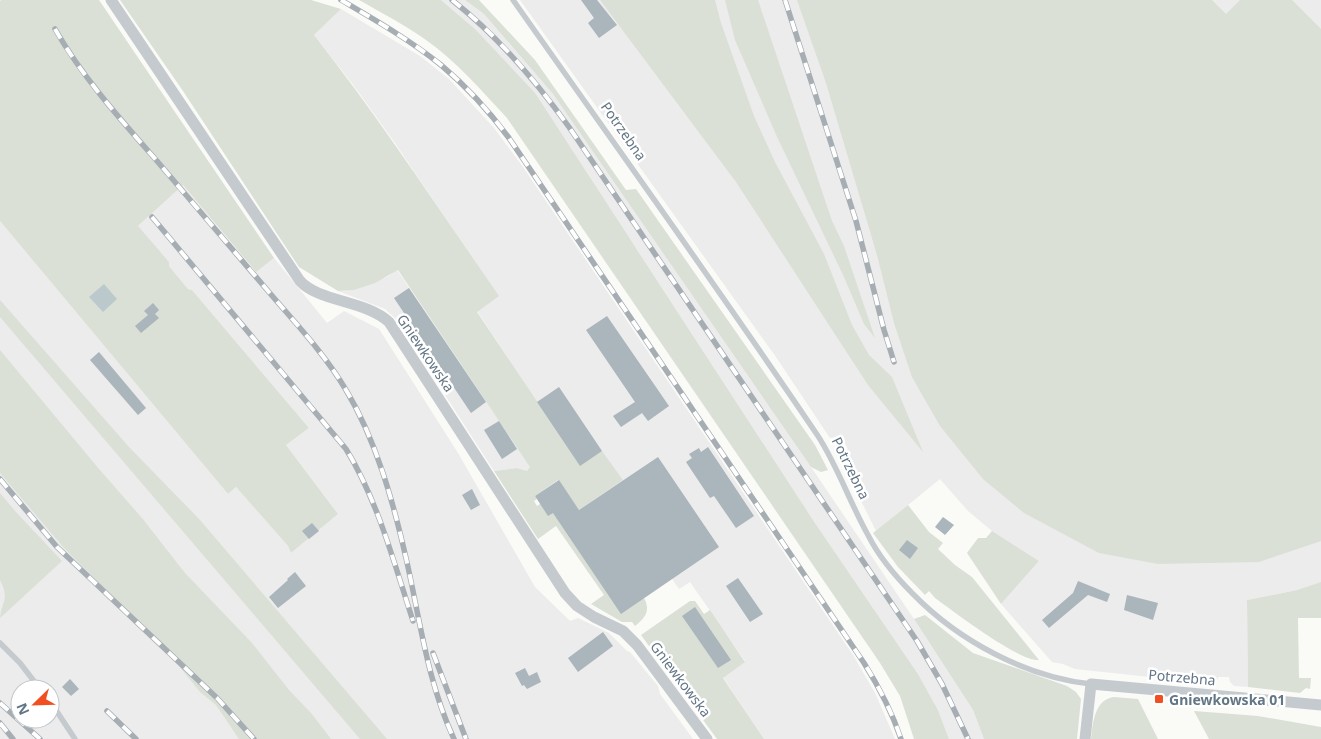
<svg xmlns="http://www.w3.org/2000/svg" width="1321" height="739" font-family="'Noto Sans',sans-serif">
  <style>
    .built { fill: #ebeceb; fill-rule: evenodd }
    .green { fill: #dae0d6 }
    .water { fill: #bbc9cc }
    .building { fill: #abb5bc }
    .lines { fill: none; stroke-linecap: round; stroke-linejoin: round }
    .service { stroke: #c5cace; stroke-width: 5.5 }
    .minor { stroke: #c5cace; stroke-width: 11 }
    .rail-casing { stroke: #a6adb3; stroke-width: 5.5 }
    .rail { stroke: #fff; stroke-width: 4; stroke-dasharray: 11; stroke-linecap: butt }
    .poi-dot { fill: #f14f21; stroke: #fff; stroke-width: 2 }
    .labels { text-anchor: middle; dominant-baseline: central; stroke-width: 5; stroke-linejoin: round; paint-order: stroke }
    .street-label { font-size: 14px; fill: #637685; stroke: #fff }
    .poi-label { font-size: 14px; font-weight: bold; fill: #637685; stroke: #fff; text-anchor: start }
  </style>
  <rect width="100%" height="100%" fill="#fafaf7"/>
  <!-- built -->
  <g class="built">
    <path d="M 441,0 L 465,0 L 484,14 L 553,94 L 811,467 L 914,619 L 973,710 L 984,739 L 949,739 L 938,710 L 918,674 L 815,523 L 636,248 L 475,29 Z"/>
    <path d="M 520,0 L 1321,0 L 1321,582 L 1297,590 L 1247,600 L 1248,687 L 1234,686 L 1230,682 L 1229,677 L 1218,677 L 1216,684 L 1075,669 L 1063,664 L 1052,662 L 1001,604 L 1039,561 L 992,531 L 968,511 L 940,479 L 876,531 L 839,456 L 848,449 L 841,436 L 830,438 L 776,357 Z"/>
    <path d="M 341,9 L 420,56 L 449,79 L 494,128 L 523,167 L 853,655 L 875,693 L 895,739 L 764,739 L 723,677 L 745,661 L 690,582 L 679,589 L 610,489 L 623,480 L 602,452 L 580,466 L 477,311 L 498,296 L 395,143 L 354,86 L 314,35 Z"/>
    <path d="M 183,185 L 255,272 L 274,258 L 327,323 L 344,311 L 379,329 L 458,453 L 535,587 L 570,621 L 578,618 L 609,633 L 627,651 L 630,652 L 658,686 L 660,694 L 693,739 L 0,739 L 0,221 L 228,494 L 236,487 L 288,546 L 291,553 L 338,514 L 286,445 L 309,428 L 192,290 L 188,289 L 169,266 L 169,262 L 137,227 ZM 20,689 L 50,689 L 50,719 L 20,719 Z"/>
    <path d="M 397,270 L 531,467 L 527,471 L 517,468 L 494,471 L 396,319 L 385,309 L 338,291 L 354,290 L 389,276 Z"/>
  </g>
  <!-- green -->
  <g class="green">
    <path d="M 1,0 L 99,0 L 274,258 L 256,272 L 183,185 L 138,226 L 169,262 L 169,266 L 188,289 L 192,290 L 309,428 L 286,445 L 338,514 L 291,553 L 288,546 L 236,487 L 228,494 L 0,221 L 0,1 Z"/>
    <path d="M 120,0 L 311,0 L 341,9 L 314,35 C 380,119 438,208 499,296 L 477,312 L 580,465 L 602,451 L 623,480 L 579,510 L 558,480 L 535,496 L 537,499 L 534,501 L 537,506 L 540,504 L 564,505 L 644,598 C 651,611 645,618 635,626 L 632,622 L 622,622 L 591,604 L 604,595 L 556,526 L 538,539 L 494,471 L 517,468 L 527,471 L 530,467 L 398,270 L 375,283 L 354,290 L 338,291 L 299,267 L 183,91 Z"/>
    <path d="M 359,0 L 441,0 L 475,29 L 535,93 L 815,523 L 918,674 L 938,710 L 949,739 L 914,739 L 900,696 L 880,663 L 507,118 C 482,91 456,61 426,40 C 405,25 382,13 359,0 Z"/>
    <path d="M 465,0 L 479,0 L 535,60 L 626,190 L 636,189 L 815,445 L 828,470 L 821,472 L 811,467 L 553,94 L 484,14 Z"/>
    <path d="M 600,0 L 715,0 L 721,23 L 754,116 L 775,162 L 824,254 L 852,325 L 869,355 L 892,377 L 923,452 L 868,385 L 736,182 Z"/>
    <path d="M 725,0 L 758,0 L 832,221 L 844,246 L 875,338 L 864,324 L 844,277 L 778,139 L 735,40 Z"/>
    <path d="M 797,0 L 1212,0 L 1226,14 L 1240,0 L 1292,0 L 1321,29 L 1321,541 L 1259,562 L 1158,564 L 1099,553 L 1024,513 L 983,479 L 940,426 L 912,377 L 894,323 L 877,255 L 826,83 Z"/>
    <path d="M 0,300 L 129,447 L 200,520 L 387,739 L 360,739 L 0,317 Z"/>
    <path d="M 0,350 L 99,469 L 142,518 L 185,573 L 252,643 L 289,690 L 311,713 L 331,739 L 239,739 L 216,705 L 200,692 L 167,651 L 64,548 L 0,473 Z"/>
    <path d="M 0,493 L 15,511 L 62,561 L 0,618 C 2,600 10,600 0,580 Z"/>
    <path d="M 908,505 L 929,532 L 943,543 L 938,549 L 955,565 L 972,577 L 1039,660 C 1021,663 953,611 935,598 L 929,591 L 925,595 L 898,567 L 873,533 Z"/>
    <path d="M 992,531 L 1039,561 L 1001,604 L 967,553 L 978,538 L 986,538 Z"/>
    <path d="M 1321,582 L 1321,618 L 1298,618 L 1299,678 L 1311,678 L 1310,689 L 1306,688 L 1300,693 L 1248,687 L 1247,600 L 1297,590 Z"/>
    <path d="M 690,601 L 695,601 L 704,614 L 710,610 L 745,662 L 723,678 L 764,739 L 717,739 L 641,635 Z"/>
    <path d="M 925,615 L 973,653 L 1067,686 L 1076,692 L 1081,699 L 1077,739 L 984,739 L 973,710 L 914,619 Z"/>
    <path d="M 1114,697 L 1138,699 L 1158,739 L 1091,739 C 1093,723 1094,700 1114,697 Z"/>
    <path d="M 1194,711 L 1258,716 L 1321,727 L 1321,739 L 1209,739 Z"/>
  </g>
  <!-- water -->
  <path class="water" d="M 104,284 L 117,299 L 103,312 L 89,297 Z"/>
  <!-- building -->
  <g class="building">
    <path d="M 581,0 L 597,0 L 617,25 L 599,38 L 588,23 L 594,18 Z"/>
    <path d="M 409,288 L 486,402 L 471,413 L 394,298 Z"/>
    <path d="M 153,303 L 159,310 L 155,314 L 159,318 L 141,333 L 135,326 L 148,315 L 144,311 Z"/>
    <path d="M 607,316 L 669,406 L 648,421 L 642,413 L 621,427 L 613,416 L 635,402 L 586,330 Z"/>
    <path d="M 99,352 L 146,408 L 138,415 L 90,360 Z"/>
    <path d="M 559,387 L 602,451 L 580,466 L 537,402 Z"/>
    <path d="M 499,421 L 517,449 L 502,459 L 484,430 Z"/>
    <path d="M 708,447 L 754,516 L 736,528 L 714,496 L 710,498 L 686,462 L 692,458 L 689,454 L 699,448 L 701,452 Z"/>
    <path d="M 658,457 L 719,547 L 621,614 L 553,513 L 548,516 L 535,496 L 559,480 L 579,510 Z"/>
    <path d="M 472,489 L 480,505 L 471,510 L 462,495 Z"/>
    <path d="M 943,517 L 954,525 L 945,535 L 935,527 Z"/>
    <path d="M 312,523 L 319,531 L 309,539 L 302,531 Z"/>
    <path d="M 907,540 L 918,548 L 910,559 L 899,550 Z"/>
    <path d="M 295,572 L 306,586 L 278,608 L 269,597 L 288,580 L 287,579 Z"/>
    <path d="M 738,578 L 763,614 L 750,622 L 726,586 Z"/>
    <path d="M 1078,581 L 1110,594 L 1107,602 L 1088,595 L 1049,628 L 1042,620 L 1073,593 Z"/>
    <path d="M 1127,595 L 1158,603 L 1153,620 L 1124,610 Z"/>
    <path d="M 695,607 L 731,660 L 718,668 L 682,616 Z"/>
    <path d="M 603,632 L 613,646 L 578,672 L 568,658 Z"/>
    <path d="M 525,668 L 529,676 L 537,672 L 541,682 L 527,689 L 524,685 L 522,686 L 515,673 Z"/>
    <path d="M 70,679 L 79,689 L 71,696 L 62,687 Z"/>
  </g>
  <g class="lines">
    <!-- service -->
    <g class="service">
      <path d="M 513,0 C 615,145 719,289 818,436 C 838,467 850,503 868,535 C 879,557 896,577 913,594 C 959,641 1026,677 1091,684"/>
      <path d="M 0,643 L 20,663 L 40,689"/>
      <path d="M 50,701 L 75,739"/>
    </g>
    <!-- minor -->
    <g class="minor">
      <path d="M 111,0 L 300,281 C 319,302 365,300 389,322 L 565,593 L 577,606 L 594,617 L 623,631 L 637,645 L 707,739"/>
      <path d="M 1085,739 L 1091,684 L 1321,705"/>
    </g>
    <defs>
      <g id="rail">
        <path d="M 341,0 C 375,20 410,40 441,65 C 466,86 489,111 509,138 L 864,663 C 879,687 892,712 901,739"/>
        <path d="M 452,0 C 498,36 535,80 569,127 L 917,641 L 942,684 L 968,739"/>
        <path d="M 785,0 L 856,221 L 884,330 L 894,362"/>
        <path d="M 55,29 C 83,78 121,120 157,161 C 196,207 235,252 274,298 C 299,327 326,356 346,390 C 376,440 393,501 406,558 C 420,619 427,681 454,739"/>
        <path d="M 152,217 L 346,449 C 378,501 394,563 413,621"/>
        <path d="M 0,479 L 57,547 L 217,698 L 254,739"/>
        <path d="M 433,653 L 466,739"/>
        <path d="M 0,703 L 40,739"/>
        <path d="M 107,711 L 136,739"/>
        <path d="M 0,723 L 13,739"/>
      </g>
    </defs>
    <!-- rail casing -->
    <use href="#rail" class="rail-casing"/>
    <!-- rail -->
    <use href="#rail" class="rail"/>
  </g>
  <!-- markers -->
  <rect class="poi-dot" x="1154" y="694" width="10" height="10" rx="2.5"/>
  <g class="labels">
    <!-- street labels -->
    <g class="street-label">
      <text transform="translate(624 131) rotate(55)">Potrzebna</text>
      <text transform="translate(426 353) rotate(56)">Gniewkowska</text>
      <text transform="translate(851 468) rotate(64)">Potrzebna</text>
      <text transform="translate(1182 677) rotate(5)">Potrzebna</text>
      <text transform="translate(681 679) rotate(53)">Gniewkowska</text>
    </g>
    <!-- poi labels -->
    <g class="poi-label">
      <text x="1169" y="699">Gniewkowska 01</text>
    </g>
  </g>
  <!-- north arrow -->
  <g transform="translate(35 704) rotate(247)"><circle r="24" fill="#ffffff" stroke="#c1c8ce"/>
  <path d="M0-4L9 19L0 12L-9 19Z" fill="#f14f21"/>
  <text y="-8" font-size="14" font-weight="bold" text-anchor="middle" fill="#637685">N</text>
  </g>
</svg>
